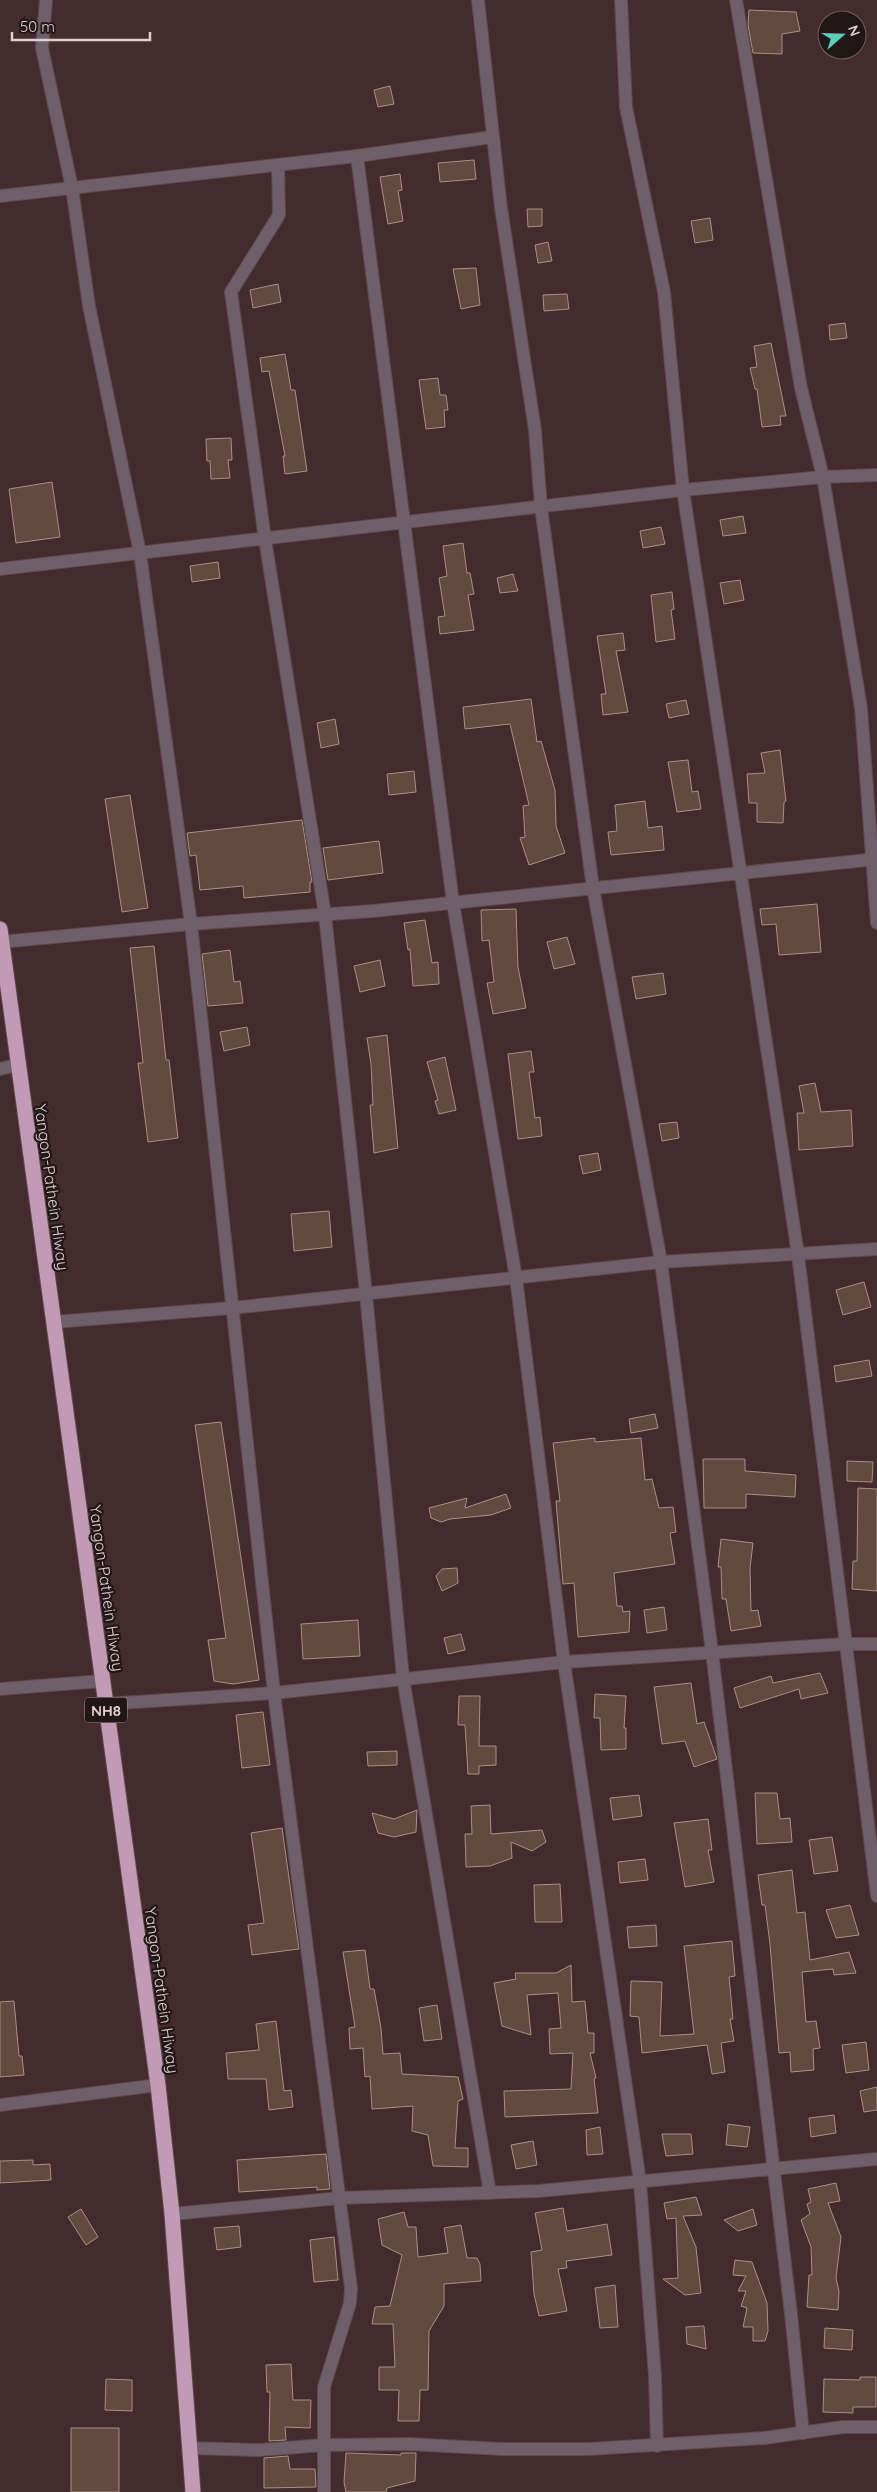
<svg xmlns="http://www.w3.org/2000/svg" width="877" height="2492" font-family="Quicksand,sans-serif">
  <style>
    .building { fill: #624a40; stroke: #aa9084 }
    .lines { fill: none; stroke-linecap: round; stroke-linejoin: round }
    .minor-casing { stroke: #5f494b; stroke-width: 14 }
    .highway-casing { stroke: #5f494b; stroke-width: 17 }
    .minor { stroke: #6f5f6a; stroke-width: 12 }
    .highway { stroke: #c29ab6; stroke-width: 15 }
    .labels { text-anchor: middle; dominant-baseline: central; stroke-width: 4.5; stroke-linejoin: round; paint-order: stroke }
    .shield { fill: #221718; stroke: #a7989a; stroke-width: 1 }
    .shield-label { font-size: 15px; font-weight: bold; fill: #e0d0d1 }
    .street-label { font-size: 16px; fill: #e0d0d1; stroke: #221718 }
  </style>
  <rect width="100%" height="100%" fill="#432b2e"/>
  <!-- building -->
  <g class="building">
    <path d="M 749,10 L 796,12 L 800,31 L 782,34 L 782,54 L 753,53 L 748,25 Z"/>
    <path d="M 390,86 L 394,104 L 378,107 L 374,90 Z"/>
    <path d="M 474,160 L 476,179 L 440,182 L 438,163 Z"/>
    <path d="M 400,174 L 402,190 L 398,191 L 403,221 L 388,224 L 380,177 Z"/>
    <path d="M 527,209 L 542,209 L 542,226 L 528,227 Z"/>
    <path d="M 710,218 L 713,240 L 695,243 L 691,221 Z"/>
    <path d="M 548,242 L 552,261 L 538,263 L 535,245 Z"/>
    <path d="M 476,268 L 480,305 L 461,309 L 453,269 Z"/>
    <path d="M 278,284 L 281,302 L 253,308 L 250,290 Z"/>
    <path d="M 567,294 L 569,309 L 544,311 L 543,295 Z"/>
    <path d="M 845,323 L 847,338 L 830,340 L 829,325 Z"/>
    <path d="M 771,343 L 786,416 L 780,416 L 781,425 L 762,427 L 757,389 L 755,389 L 750,368 L 757,367 L 754,346 Z"/>
    <path d="M 285,354 L 291,390 L 295,390 L 307,471 L 285,474 L 283,456 L 285,456 L 269,371 L 262,372 L 260,358 Z"/>
    <path d="M 438,378 L 440,395 L 446,395 L 448,410 L 444,410 L 445,427 L 426,429 L 419,380 Z"/>
    <path d="M 231,438 L 232,460 L 228,460 L 230,478 L 211,479 L 210,461 L 207,461 L 206,439 Z"/>
    <path d="M 52,482 L 60,537 L 16,543 L 9,489 Z"/>
    <path d="M 743,516 L 746,533 L 723,536 L 720,520 Z"/>
    <path d="M 661,527 L 665,544 L 643,548 L 640,531 Z"/>
    <path d="M 463,543 L 467,573 L 470,573 L 474,594 L 468,595 L 474,630 L 440,634 L 438,617 L 445,616 L 439,578 L 447,576 L 443,546 Z"/>
    <path d="M 218,562 L 220,578 L 192,582 L 190,566 Z"/>
    <path d="M 513,574 L 518,591 L 500,593 L 497,578 Z"/>
    <path d="M 740,580 L 744,600 L 724,604 L 720,583 Z"/>
    <path d="M 672,592 L 674,609 L 671,610 L 675,639 L 656,642 L 651,595 Z"/>
    <path d="M 623,633 L 625,650 L 616,651 L 628,712 L 603,715 L 601,694 L 606,694 L 597,636 Z"/>
    <path d="M 531,699 L 537,742 L 541,741 L 555,790 L 556,826 L 565,853 L 529,865 L 520,838 L 525,837 L 523,806 L 529,805 L 510,724 L 465,729 L 463,707 Z"/>
    <path d="M 686,700 L 689,714 L 669,718 L 666,704 Z"/>
    <path d="M 335,719 L 339,744 L 321,748 L 317,723 Z"/>
    <path d="M 780,750 L 786,801 L 784,802 L 783,823 L 757,822 L 757,803 L 749,803 L 747,774 L 765,773 L 761,753 Z"/>
    <path d="M 688,760 L 692,792 L 698,791 L 701,809 L 677,812 L 668,762 Z"/>
    <path d="M 414,771 L 416,792 L 389,795 L 387,774 Z"/>
    <path d="M 130,795 L 148,908 L 122,912 L 105,799 Z"/>
    <path d="M 645,801 L 648,828 L 662,826 L 664,850 L 611,855 L 608,832 L 617,831 L 615,805 Z"/>
    <path d="M 302,820 L 312,882 L 310,882 L 310,892 L 244,898 L 243,886 L 200,890 L 196,855 L 190,856 L 187,833 Z"/>
    <path d="M 379,841 L 383,873 L 328,880 L 323,848 Z"/>
    <path d="M 817,904 L 821,952 L 779,955 L 776,924 L 762,925 L 760,909 Z"/>
    <path d="M 516,909 L 518,967 L 526,1008 L 493,1014 L 487,983 L 494,982 L 489,940 L 482,941 L 481,910 Z"/>
    <path d="M 425,920 L 432,963 L 438,962 L 439,984 L 413,986 L 410,949 L 408,950 L 404,923 Z"/>
    <path d="M 567,937 L 575,964 L 554,969 L 547,942 Z"/>
    <path d="M 154,946 L 166,1060 L 169,1060 L 178,1138 L 148,1142 L 138,1063 L 143,1063 L 130,948 Z"/>
    <path d="M 230,950 L 234,982 L 240,981 L 243,1003 L 208,1006 L 202,954 Z"/>
    <path d="M 380,960 L 385,986 L 360,992 L 354,966 Z"/>
    <path d="M 663,973 L 666,994 L 636,999 L 632,977 Z"/>
    <path d="M 247,1027 L 250,1045 L 224,1051 L 220,1032 Z"/>
    <path d="M 387,1035 L 398,1148 L 374,1153 L 370,1105 L 373,1105 L 371,1064 L 367,1038 Z"/>
    <path d="M 531,1051 L 534,1072 L 529,1072 L 535,1118 L 540,1117 L 542,1136 L 518,1139 L 508,1054 Z"/>
    <path d="M 445,1057 L 456,1110 L 439,1114 L 435,1101 L 438,1100 L 427,1062 Z"/>
    <path d="M 815,1083 L 821,1112 L 851,1110 L 853,1146 L 799,1150 L 797,1113 L 804,1113 L 799,1086 Z"/>
    <path d="M 677,1122 L 679,1138 L 662,1141 L 659,1124 Z"/>
    <path d="M 598,1153 L 601,1170 L 583,1174 L 579,1156 Z"/>
    <path d="M 329,1211 L 332,1247 L 294,1251 L 291,1214 Z"/>
    <path d="M 864,1282 L 871,1307 L 843,1315 L 836,1290 Z"/>
    <path d="M 869,1360 L 872,1376 L 836,1382 L 834,1366 Z"/>
    <path d="M 655,1414 L 658,1428 L 631,1433 L 629,1419 Z"/>
    <path d="M 221,1422 L 259,1680 L 233,1684 L 214,1681 L 208,1640 L 226,1638 L 195,1425 Z"/>
    <path d="M 595,1438 L 595,1442 L 641,1438 L 645,1480 L 652,1479 L 659,1508 L 673,1507 L 676,1532 L 670,1533 L 675,1564 L 614,1573 L 617,1606 L 622,1606 L 623,1612 L 630,1611 L 629,1632 L 578,1637 L 574,1583 L 563,1584 L 556,1501 L 560,1501 L 553,1443 Z"/>
    <path d="M 703,1459 L 745,1459 L 745,1471 L 796,1475 L 795,1497 L 746,1494 L 746,1508 L 704,1508 Z"/>
    <path d="M 847,1461 L 873,1462 L 872,1482 L 847,1481 Z"/>
    <path d="M 858,1488 L 877,1489 L 877,1591 L 852,1589 L 853,1561 L 857,1561 Z"/>
    <path d="M 506,1494 L 511,1508 L 491,1515 L 450,1519 L 441,1522 L 431,1518 L 429,1508 L 467,1498 L 465,1508 Z"/>
    <path d="M 721,1539 L 753,1543 L 750,1568 L 751,1611 L 758,1610 L 761,1626 L 731,1631 L 726,1599 L 722,1599 L 721,1567 L 718,1567 Z"/>
    <path d="M 457,1568 L 458,1583 L 442,1591 L 436,1576 L 442,1569 Z"/>
    <path d="M 664,1607 L 667,1630 L 647,1633 L 644,1610 Z"/>
    <path d="M 358,1620 L 360,1656 L 303,1659 L 301,1624 Z"/>
    <path d="M 461,1634 L 465,1650 L 448,1654 L 444,1638 Z"/>
    <path d="M 820,1673 L 828,1693 L 801,1699 L 799,1689 L 740,1708 L 734,1688 L 771,1676 L 773,1683 Z"/>
    <path d="M 691,1683 L 697,1724 L 704,1722 L 717,1759 L 694,1767 L 685,1741 L 662,1744 L 654,1687 Z"/>
    <path d="M 595,1694 L 626,1696 L 624,1728 L 626,1728 L 626,1749 L 601,1750 L 600,1718 L 594,1718 Z"/>
    <path d="M 459,1696 L 480,1696 L 479,1746 L 496,1746 L 496,1765 L 479,1766 L 479,1774 L 468,1774 L 465,1725 L 458,1725 Z"/>
    <path d="M 263,1712 L 270,1765 L 242,1768 L 236,1715 Z"/>
    <path d="M 397,1751 L 397,1765 L 368,1766 L 367,1752 Z"/>
    <path d="M 755,1793 L 777,1793 L 780,1819 L 790,1818 L 792,1842 L 757,1844 Z"/>
    <path d="M 639,1795 L 642,1816 L 613,1820 L 610,1798 Z"/>
    <path d="M 490,1805 L 491,1834 L 542,1830 L 546,1842 L 532,1851 L 511,1842 L 512,1858 L 490,1866 L 466,1867 L 465,1834 L 472,1834 L 471,1806 Z"/>
    <path d="M 417,1810 L 416,1832 L 394,1837 L 378,1833 L 372,1813 L 394,1819 Z"/>
    <path d="M 708,1819 L 712,1850 L 708,1850 L 714,1882 L 685,1887 L 674,1823 Z"/>
    <path d="M 282,1828 L 299,1949 L 252,1955 L 248,1925 L 264,1923 L 251,1833 Z"/>
    <path d="M 832,1837 L 838,1871 L 814,1874 L 809,1840 Z"/>
    <path d="M 645,1859 L 648,1880 L 620,1883 L 618,1862 Z"/>
    <path d="M 792,1870 L 797,1913 L 805,1912 L 810,1960 L 849,1952 L 856,1973 L 834,1975 L 833,1969 L 802,1972 L 806,2022 L 816,2021 L 820,2048 L 813,2049 L 814,2070 L 791,2072 L 790,2052 L 779,2053 L 770,1944 L 765,1905 L 762,1905 L 758,1875 Z"/>
    <path d="M 560,1884 L 562,1922 L 535,1922 L 534,1885 Z"/>
    <path d="M 850,1905 L 859,1935 L 836,1938 L 826,1910 Z"/>
    <path d="M 656,1925 L 657,1946 L 629,1948 L 627,1927 Z"/>
    <path d="M 732,1941 L 735,1976 L 729,1977 L 733,2019 L 730,2019 L 734,2041 L 721,2043 L 725,2072 L 712,2074 L 707,2045 L 642,2053 L 639,2017 L 630,2016 L 631,1981 L 662,1982 L 660,2036 L 694,2034 L 684,1946 Z"/>
    <path d="M 365,1950 L 370,1989 L 374,1989 L 381,2028 L 383,2054 L 400,2053 L 402,2074 L 458,2077 L 463,2099 L 458,2101 L 455,2148 L 468,2148 L 468,2167 L 433,2166 L 428,2135 L 412,2131 L 413,2106 L 372,2109 L 370,2076 L 365,2077 L 363,2048 L 350,2049 L 349,2028 L 355,2027 L 343,1952 Z"/>
    <path d="M 571,1965 L 572,2002 L 585,2001 L 588,2033 L 594,2033 L 594,2053 L 590,2053 L 596,2078 L 594,2079 L 598,2113 L 505,2117 L 504,2091 L 571,2089 L 573,2053 L 550,2054 L 549,2029 L 561,2028 L 558,1993 L 527,1995 L 531,2035 L 502,2026 L 494,1983 L 516,1979 L 515,1973 L 556,1973 Z"/>
    <path d="M 14,2001 L 19,2056 L 22,2056 L 24,2075 L 0,2077 L 0,2002 Z"/>
    <path d="M 437,2005 L 442,2039 L 424,2041 L 419,2008 Z"/>
    <path d="M 276,2021 L 284,2091 L 291,2090 L 293,2107 L 269,2110 L 266,2079 L 228,2079 L 226,2053 L 259,2050 L 256,2024 Z"/>
    <path d="M 866,2042 L 869,2070 L 846,2073 L 842,2045 Z"/>
    <path d="M 877,2087 L 877,2110 L 864,2112 L 860,2091 Z"/>
    <path d="M 834,2115 L 836,2133 L 811,2137 L 809,2118 Z"/>
    <path d="M 728,2124 L 750,2127 L 747,2147 L 726,2145 Z"/>
    <path d="M 600,2127 L 603,2154 L 587,2155 L 586,2130 Z"/>
    <path d="M 662,2134 L 691,2134 L 693,2154 L 666,2156 Z"/>
    <path d="M 533,2141 L 537,2165 L 516,2169 L 511,2145 Z"/>
    <path d="M 326,2154 L 330,2189 L 317,2190 L 317,2187 L 239,2192 L 237,2160 Z"/>
    <path d="M 33,2160 L 33,2165 L 50,2164 L 51,2180 L 0,2183 L 0,2161 Z"/>
    <path d="M 836,2183 L 840,2201 L 828,2203 L 841,2237 L 836,2278 L 839,2291 L 838,2310 L 807,2307 L 809,2275 L 812,2275 L 811,2247 L 801,2220 L 810,2214 L 807,2204 L 811,2202 L 808,2189 Z"/>
    <path d="M 696,2197 L 702,2215 L 683,2216 L 696,2247 L 701,2293 L 685,2295 L 663,2279 L 678,2278 L 676,2218 L 667,2219 L 664,2203 Z"/>
    <path d="M 563,2208 L 567,2231 L 607,2224 L 612,2255 L 566,2261 L 567,2268 L 558,2269 L 567,2311 L 539,2316 L 534,2294 L 531,2252 L 542,2250 L 535,2213 Z"/>
    <path d="M 81,2209 L 98,2237 L 86,2245 L 68,2217 Z"/>
    <path d="M 753,2209 L 757,2225 L 738,2231 L 724,2220 Z"/>
    <path d="M 404,2212 L 408,2227 L 416,2227 L 418,2257 L 448,2253 L 444,2228 L 461,2225 L 467,2258 L 477,2258 L 480,2264 L 481,2281 L 444,2284 L 444,2306 L 429,2331 L 428,2390 L 420,2390 L 419,2421 L 398,2421 L 399,2390 L 379,2390 L 379,2367 L 395,2367 L 393,2324 L 372,2324 L 375,2307 L 390,2306 L 402,2255 L 382,2245 L 378,2219 Z"/>
    <path d="M 239,2226 L 241,2247 L 217,2250 L 214,2228 Z"/>
    <path d="M 334,2237 L 338,2280 L 314,2282 L 310,2240 Z"/>
    <path d="M 735,2260 L 752,2262 L 767,2303 L 768,2331 L 765,2341 L 753,2341 L 753,2327 L 743,2327 L 747,2308 L 741,2306 L 746,2291 L 738,2291 L 746,2276 L 733,2275 Z"/>
    <path d="M 615,2285 L 618,2327 L 600,2328 L 595,2288 Z"/>
    <path d="M 704,2326 L 706,2349 L 687,2344 L 686,2327 Z"/>
    <path d="M 825,2328 L 853,2330 L 852,2350 L 824,2348 Z"/>
    <path d="M 291,2364 L 293,2400 L 311,2400 L 310,2428 L 285,2427 L 286,2440 L 269,2441 L 270,2392 L 267,2392 L 266,2365 Z"/>
    <path d="M 860,2377 L 876,2377 L 876,2407 L 853,2407 L 853,2413 L 823,2412 L 824,2379 L 860,2380 Z"/>
    <path d="M 106,2379 L 132,2380 L 132,2411 L 105,2410 Z"/>
    <rect x="71" y="2428" width="48" height="64"/>
    <path d="M 346,2453 L 401,2455 L 401,2453 L 416,2453 L 415,2481 L 387,2488 L 386,2492 L 346,2492 L 344,2482 Z"/>
    <path d="M 288,2456 L 290,2469 L 315,2469 L 316,2487 L 264,2488 L 264,2458 Z"/>
  </g>
  <g class="lines">
    <defs>
      <g id="minor">
        <path d="M 46,0 L 42,48 L 72,188 L 89,306 L 140,553 L 191,924 L 274,1693 L 351,2288 L 350,2303 L 324,2387 L 324,2492"/>
        <path d="M 478,0 L 501,208 L 535,430 L 541,507 L 593,888 L 661,1262 L 712,1652 L 791,2314 L 803,2433"/>
        <path d="M 621,0 L 626,107 L 664,292 L 683,490 L 798,1255 L 877,1896"/>
        <path d="M 736,0 L 801,388 L 823,477 L 861,708 L 877,923"/>
        <path d="M 357,156 L 453,903 L 516,1278 L 564,1662 L 640,2182 L 655,2376 L 657,2446"/>
        <path d="M 278,166 L 279,215 L 231,292 L 265,539 L 325,915 L 366,1294 L 403,1678 L 490,2193"/>
        <path d="M 0,196 L 357,156 L 492,137"/>
        <path d="M 0,569 L 683,490 L 823,477 L 877,475"/>
        <path d="M 1,942 L 191,924 L 373,911 L 877,859"/>
        <path d="M 0,1069 L 17,1065"/>
        <path d="M 53,1322 L 232,1308 L 661,1262 L 877,1249"/>
        <path d="M 0,1689 L 102,1681"/>
        <path d="M 105,1704 L 274,1693 L 564,1662 L 845,1644 L 877,1644"/>
        <path d="M 0,2105 L 158,2085"/>
        <path d="M 172,2214 L 340,2198 L 539,2191 L 877,2159"/>
        <path d="M 190,2448 L 259,2450 L 324,2445 L 409,2444 L 501,2449 L 590,2449 L 764,2438 L 843,2427 L 877,2427"/>
      </g>
      <path id="highway" d="M 0,929 L 158,2085 L 172,2214 L 193,2492"/>
    </defs>
    <!-- minor casing -->
    <use href="#minor" class="minor-casing"/>
    <!-- highway casing -->
    <use href="#highway" class="highway-casing"/>
    <!-- minor -->
    <use href="#minor" class="minor"/>
    <!-- highway -->
    <use href="#highway" class="highway"/>
  </g>
  <g class="labels">
    <!-- shield labels -->
    <rect class="shield" x="85" y="1697.5" width="42" height="25" rx="4"/>
    <g class="shield-label">
      <text x="106" y="1710">NH8</text>
    </g>
    <!-- street labels -->
    <g class="street-label">
      <text transform="translate(52 1187) rotate(82)">Yangon-Pathein Hiway</text>
      <text transform="translate(107 1588) rotate(82)">Yangon-Pathein Hiway</text>
      <text transform="translate(162 1990) rotate(82)">Yangon-Pathein Hiway</text>
    </g>
  </g>
  <!-- north arrow -->
  <g transform="translate(842 35) rotate(70)"><circle r="24" fill="#221718" stroke="#6e6162"/>
  <path d="M0-4L9 19L0 12L-9 19Z" fill="#5cceba"/>
  <text y="-8" font-size="14" font-weight="bold" text-anchor="middle" fill="#e0d0d1">N</text>
  </g>
  <!-- scale -->
  <path d="M12 32v8h138v-8" fill="none" stroke="#e0d0d1" stroke-width="2.5"/>
  <text x="20" y="32" font-size="15" fill="#e0d0d1" stroke="#221718" stroke-width="4" paint-order="stroke">50 m</text>
</svg>
